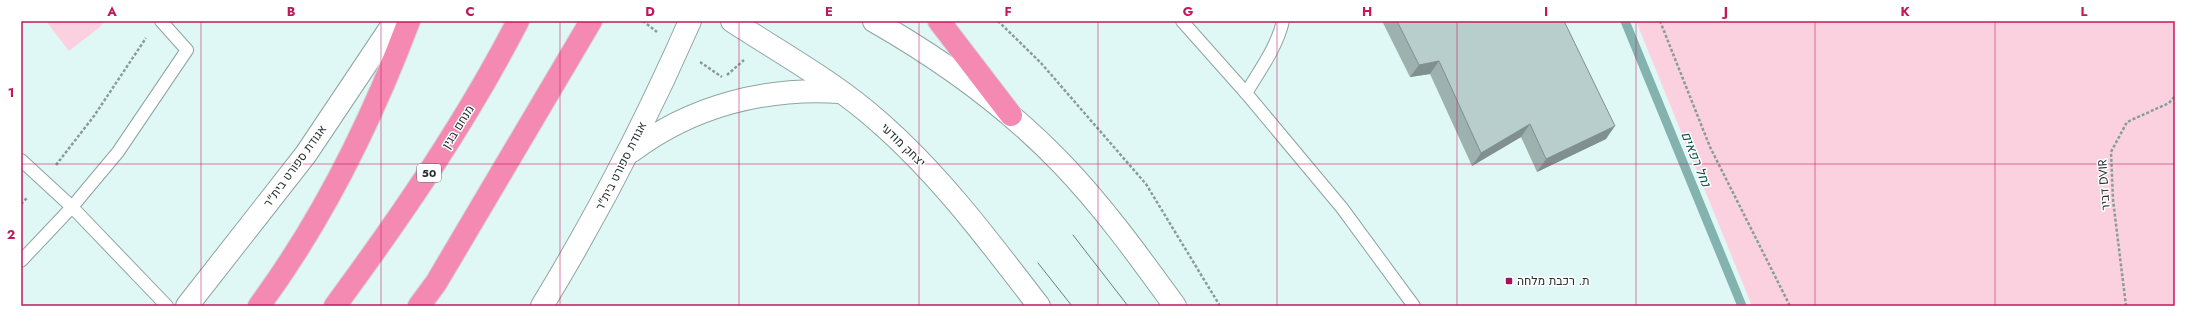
<svg xmlns="http://www.w3.org/2000/svg" width="2196" height="327" font-family="Jost,Heebo,sans-serif">
  <style>
    .green { fill: #fbd1df }
    .lines { fill: none; stroke-linecap: round; stroke-linejoin: round }
    .stream { stroke: #84b3af; stroke-width: 9 }
    .service-casing { stroke: #8ea4a1; stroke-width: 14 }
    .secondary-casing { stroke: #8ea4a1; stroke-width: 24 }
    .motorway-casing { stroke: #d4d6d5; stroke-width: 24 }
    .path { stroke: #8a9b99; stroke-width: 2.5; stroke-dasharray: 3 2; stroke-linecap: butt }
    .service { stroke: #fff; stroke-width: 12 }
    .secondary { stroke: #fff; stroke-width: 22 }
    .motorway { stroke: #f489b2; stroke-width: 22 }
    .tram { stroke: #6e7c7b; stroke-width: 1 }
    .wall { fill: #9db1af }
    .shaded-wall { fill: #80908f }
    .building { fill: #b7cecc; stroke: #80908f }
    .grid { fill: none; stroke: #c2185b; stroke-width: 1; stroke-opacity: 0.55 }
    .poi-dot { fill: #a1145d; stroke: #fff; stroke-width: 1.5 }
    .labels { text-anchor: middle; dominant-baseline: central; stroke-width: 3; stroke-linejoin: round; paint-order: stroke }
    .shield { fill: #fff; stroke: #686e6d; stroke-width: 1 }
    .shield-label { font-size: 11px; font-weight: bold; fill: #27302f }
    .street-label { font-size: 12px; fill: #27302f; stroke: #fff }
    .poi-label { font-size: 12px; fill: #27302f; stroke: #fff; text-anchor: start }
    .water-label { font-size: 13px; font-style: italic; fill: #034d48; stroke: #fff }
    .neatline { fill: none; stroke: #c2185b; stroke-width: 1.5 }
    .grid-label { font-size: 13px; text-anchor: middle; font-weight: bold; fill: #c2185b }
  </style>
  <rect width="100%" height="100%" fill="#e0f8f5"/>
  <!-- green -->
  <g class="green">
    <path d="M 46,21 L 105,21 L 100,27 L 69,51 Z"/>
    <path d="M 1636,21 L 2175,21 L 2175,306 L 1752,306 Z"/>
  </g>
  <g class="lines">
    <!-- stream -->
    <path class="stream" d="M 1625,21 L 1742,306"/>
    <defs>
      <g id="service">
        <path d="M 1182,21 L 1246,93 L 1342,208 L 1414,306"/>
        <path d="M 1246,93 C 1260,70 1277,47 1283,21"/>
        <path d="M 21,160 L 72,207 L 167,306"/>
        <path d="M 21,261 L 72,207 L 118,152 L 187,50 L 161,21"/>
      </g>
      <g id="secondary">
        <path d="M 732,21 C 781,53 834,82 878,121 C 940,175 989,241 1039,306"/>
        <path d="M 874,21 C 944,61 1009,108 1064,166 C 1105,209 1140,258 1175,306"/>
        <path d="M 632,151 C 692,106 765,87 840,92"/>
        <path d="M 187,306 L 306,154 L 395,21"/>
        <path d="M 542,306 C 598,214 647,119 690,21"/>
      </g>
      <g id="motorway">
        <path d="M 939,21 L 1011,115"/>
        <path d="M 259,306 C 323,219 371,122 409,21"/>
        <path d="M 335,306 C 402,215 466,122 518,21"/>
        <path d="M 419,306 L 436,283 L 591,21"/>
      </g>
    </defs>
    <!-- service casing -->
    <use href="#service" class="service-casing"/>
    <!-- secondary casing -->
    <use href="#secondary" class="secondary-casing"/>
    <!-- motorway casing -->
    <use href="#motorway" class="motorway-casing"/>
    <!-- path -->
    <g class="path">
      <path d="M 643,21 L 657,32"/>
      <path d="M 998,21 L 1041,63 L 1146,184 L 1220,306"/>
      <path d="M 1660,21 L 1710,147 L 1790,306"/>
      <path d="M 700,62 L 722,77"/>
      <path d="M 727,75 L 744,60"/>
      <path d="M 56,165 L 94,116 L 146,38"/>
      <path d="M 21,204 L 28,197"/>
      <path d="M 2126,306 L 2113,200 L 2111,152 L 2127,122 L 2169,103 L 2175,96"/>
    </g>
    <!-- service -->
    <use href="#service" class="service"/>
    <!-- secondary -->
    <use href="#secondary" class="secondary"/>
    <!-- motorway -->
    <use href="#motorway" class="motorway"/>
    <!-- tram -->
    <g class="tram">
      <path d="M 1073,235 L 1128,306"/>
      <path d="M 1038,263 L 1072,306"/>
    </g>
  </g>
  <!-- wall -->
  <path class="wall" d="M 1382,21 L 1564,21 L 1606,139 L 1537,172 L 1521,137 L 1472,166 L 1430,74 L 1410,77 Z"/>
  <!-- shaded-wall -->
  <g class="shaded-wall">
    <path d="M 1439,61 L 1430,74 L 1410,77 L 1419,65 Z"/>
    <path d="M 1530,124 L 1521,137 L 1472,166 L 1481,153 Z"/>
    <path d="M 1615,126 L 1606,139 L 1537,172 L 1546,159 Z"/>
  </g>
  <!-- building -->
  <path class="building" d="M 1397,21 L 1564,21 L 1615,126 L 1546,159 L 1530,124 L 1481,153 L 1439,61 L 1419,65 Z"/>
  <!-- grid -->
  <path class="grid" d="M 201,21 L 201,306M 381,21 L 381,306M 560,21 L 560,306M 739,21 L 739,306M 919,21 L 919,306M 1098,21 L 1098,306M 1277,21 L 1277,306M 1457,21 L 1457,306M 1636,21 L 1636,306M 1815,21 L 1815,306M 1995,21 L 1995,306M 21,164 L 2175,164"/>
  <!-- markers -->
  <rect class="poi-dot" x="1505" y="277" width="8" height="8" rx="2"/>
  <g class="labels">
    <!-- shield labels -->
    <rect class="shield" x="417" y="164" width="24" height="18" rx="3"/>
    <g class="shield-label">
      <text x="429" y="173">50</text>
    </g>
    <!-- street labels -->
    <g class="street-label">
      <text transform="translate(458 127) rotate(-58)">מנחם בגין</text>
      <text transform="translate(903 145) rotate(44)">יצחק מודעי</text>
      <text transform="translate(295 166) rotate(-54)">אגודת ספורט בית"ר</text>
      <text transform="translate(621 166) rotate(-63)">אגודת ספורט בית"ר</text>
      <text transform="translate(2104 185) rotate(-94)">דביר DVIR</text>
    </g>
    <!-- poi labels -->
    <g class="poi-label">
      <text x="1517" y="281">ת. רכבת מלחה</text>
    </g>
    <!-- water labels -->
    <g class="water-label">
      <text transform="translate(1696 159) rotate(68)">נחל רפאים</text>
    </g>
  </g>
  <!-- border -->
  <rect width="2196" height="327" fill="none" stroke="#ffffff" stroke-width="44"/>
  <rect x="22" y="22" width="2152" height="283" class="neatline"/>
  <g class="grid-label">
    <text x="112" y="16">A</text>
    <text x="291" y="16">B</text>
    <text x="470" y="16">C</text>
    <text x="650" y="16">D</text>
    <text x="829" y="16">E</text>
    <text x="1008" y="16">F</text>
    <text x="1188" y="16">G</text>
    <text x="1367" y="16">H</text>
    <text x="1546" y="16">I</text>
    <text x="1726" y="16">J</text>
    <text x="1905" y="16">K</text>
    <text x="2084" y="16">L</text>
    <text x="11" y="97">1</text>
    <text x="11" y="239">2</text>
  </g>
</svg>
